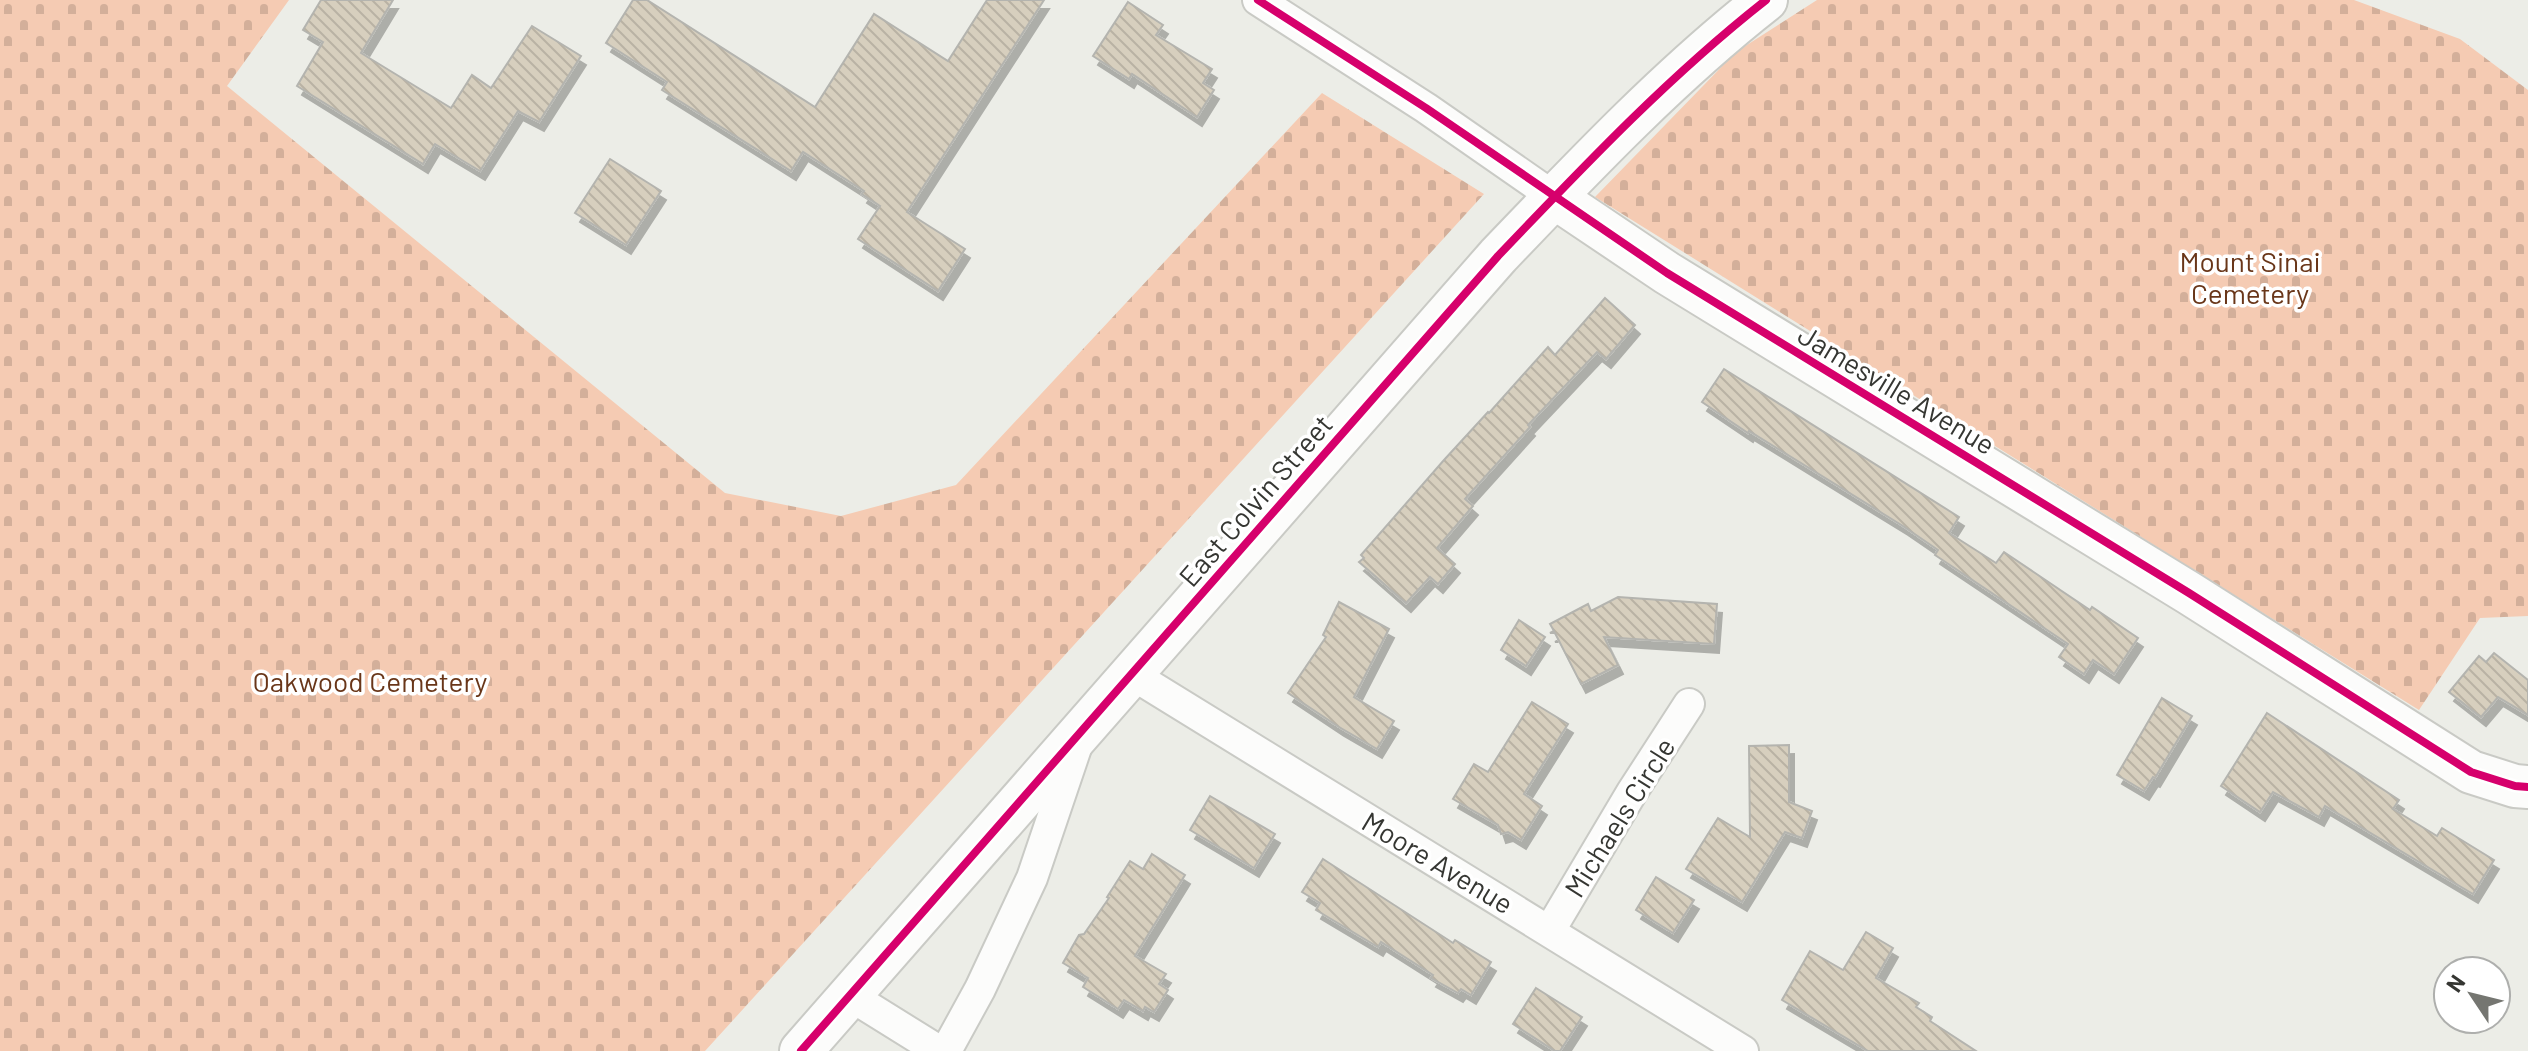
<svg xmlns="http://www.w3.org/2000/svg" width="2528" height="1051" font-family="Barlow,sans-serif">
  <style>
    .cemetery { fill: url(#cemetery-stones) }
    .building { fill: url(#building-back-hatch); stroke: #b4b4af; stroke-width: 2; filter: url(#shadow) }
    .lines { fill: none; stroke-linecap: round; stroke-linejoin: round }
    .street-casing { stroke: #c9cac5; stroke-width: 34 }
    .secondary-casing { stroke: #c9cac5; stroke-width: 46 }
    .street { stroke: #fcfcfb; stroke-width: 30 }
    .secondary { stroke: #fcfcfb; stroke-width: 42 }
    .cycleway-casing { stroke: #fff; stroke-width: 13 }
    .cycleway { stroke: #d6006c; stroke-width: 8 }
    .labels { text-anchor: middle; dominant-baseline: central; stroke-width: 7; stroke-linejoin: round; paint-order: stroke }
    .park-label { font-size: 28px; fill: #693619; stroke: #fff }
    .street-label { font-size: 28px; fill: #353632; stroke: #fff }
  </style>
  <defs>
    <pattern id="cemetery-stones" width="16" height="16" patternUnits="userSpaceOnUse" patternTransform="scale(2)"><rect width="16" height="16" fill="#f5cbb3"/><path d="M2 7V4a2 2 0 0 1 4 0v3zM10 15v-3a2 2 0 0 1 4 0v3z" fill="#d3af9a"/></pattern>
    <pattern id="building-back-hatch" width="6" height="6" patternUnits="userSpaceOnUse" patternTransform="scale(2)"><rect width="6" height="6" fill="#d7cfbe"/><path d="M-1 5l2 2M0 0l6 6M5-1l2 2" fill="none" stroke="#b9b2a4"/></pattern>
    <filter id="shadow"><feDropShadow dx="5" dy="9" stdDeviation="0" flood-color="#0004"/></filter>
  </defs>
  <rect width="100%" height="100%" fill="#ecede7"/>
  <!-- cemetery -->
  <g class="cemetery">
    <path d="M 0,0 L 289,0 L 227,86 L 725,493 L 841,516 L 956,485 L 1322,93 L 1484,194 L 705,1051 L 0,1051 Z"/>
    <path d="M 1817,0 L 2354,0 L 2460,39 L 2528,90 L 2528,616 L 2480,618 L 2419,710 L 1595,197 L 1736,52 Z"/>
  </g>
  <!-- building -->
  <g class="building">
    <path d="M 321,0 L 393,0 L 361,53 L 451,108 L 472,75 L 491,88 L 532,26 L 581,56 L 539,122 L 518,111 L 480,171 L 435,144 L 423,164 L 297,86 L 323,42 L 303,30 Z"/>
    <path d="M 633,0 L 647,0 L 815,107 L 874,14 L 948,61 L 987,0 L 1044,0 L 907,212 L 965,249 L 938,291 L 858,239 L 880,206 L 862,194 L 864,191 L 803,152 L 791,171 L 662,90 L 667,82 L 606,43 Z"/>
    <path d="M 1128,2 L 1163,25 L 1156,35 L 1212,69 L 1203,83 L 1214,90 L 1197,117 L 1132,74 L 1129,79 L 1093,56 Z"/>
    <path d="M 610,159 L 661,191 L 626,245 L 575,213 Z"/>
    <path d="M 1605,298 L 1635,325 L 1606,359 L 1597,352 L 1528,425 L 1530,427 L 1465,499 L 1473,506 L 1437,548 L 1455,564 L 1438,584 L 1430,577 L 1406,603 L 1359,562 L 1364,558 L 1361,555 L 1444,460 L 1488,412 L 1489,413 L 1548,347 L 1555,355 Z"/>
    <path d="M 1724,369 L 1959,517 L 1949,533 L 1996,563 L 2004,552 L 2090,610 L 2092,607 L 2138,638 L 2114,674 L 2093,660 L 2084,674 L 2059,657 L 2068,644 L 1935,555 L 1938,550 L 1903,526 L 1749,431 L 1748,433 L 1702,402 Z"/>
    <path d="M 1618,597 L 1717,604 L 1714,644 L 1604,637 L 1618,665 L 1581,684 L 1555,633 L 1550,633 L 1554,631 L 1550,624 L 1588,604 L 1591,611 Z"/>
    <path d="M 1339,602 L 1389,629 L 1354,697 L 1394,721 L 1377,749 L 1339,727 L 1288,693 L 1326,637 L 1323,635 Z"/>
    <path d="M 1519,620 L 1545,637 L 1526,666 L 1501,650 Z"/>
    <path d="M 2494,653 L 2528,680 L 2528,715 L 2498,697 L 2481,717 L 2449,692 L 2479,656 L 2486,662 Z"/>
    <path d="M 2162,698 L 2192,716 L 2155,778 L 2153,777 L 2144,791 L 2117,775 Z"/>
    <path d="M 1532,702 L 1568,724 L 1524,794 L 1542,806 L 1521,840 L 1508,832 L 1501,834 L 1498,825 L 1453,799 L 1474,764 L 1488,772 Z"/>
    <path d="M 2267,713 L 2399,800 L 2393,809 L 2437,836 L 2442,828 L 2494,860 L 2473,894 L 2325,806 L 2319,817 L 2273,792 L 2260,812 L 2221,786 Z"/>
    <path d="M 1789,745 L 1789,802 L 1812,811 L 1802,838 L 1785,832 L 1742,902 L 1686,869 L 1718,818 L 1750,837 L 1749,746 Z"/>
    <path d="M 1210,796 L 1275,834 L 1254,868 L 1190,830 Z"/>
    <path d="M 1152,854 L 1185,875 L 1135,956 L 1166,974 L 1159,984 L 1168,990 L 1154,1012 L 1145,1007 L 1143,1011 L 1124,1000 L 1118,1009 L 1083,987 L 1088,978 L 1063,963 L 1079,935 L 1084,934 L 1109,898 L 1107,897 L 1130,861 L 1143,869 Z"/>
    <path d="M 1323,859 L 1453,943 L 1455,940 L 1491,962 L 1471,995 L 1461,989 L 1458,993 L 1431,978 L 1433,975 L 1381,942 L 1378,947 L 1316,910 L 1320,903 L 1302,892 Z"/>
    <path d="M 1656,877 L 1694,900 L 1673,933 L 1636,910 Z"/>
    <path d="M 1866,932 L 1893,948 L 1876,978 L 1919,1003 L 1916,1007 L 1932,1017 L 1930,1021 L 1976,1051 L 1868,1051 L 1782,1000 L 1810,951 L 1843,970 Z"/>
    <path d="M 1536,988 L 1582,1017 L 1560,1051 L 1555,1051 L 1513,1024 Z"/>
  </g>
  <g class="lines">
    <defs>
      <g id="street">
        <path d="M 1258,0 L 1426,108 L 1554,197"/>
        <path d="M 1133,675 L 1743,1051"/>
        <path d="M 1550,930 L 1632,792 L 1689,704"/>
        <path d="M 849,995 L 939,1051"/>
        <path d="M 946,1051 L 980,989 L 1032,878 L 1077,745"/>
      </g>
      <g id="secondary">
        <path d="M 1554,197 L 1667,273 L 2189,593 L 2471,772 L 2515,786 L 2528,787"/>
        <path d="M 801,1051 L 1498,256 C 1583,167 1669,76 1766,0"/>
      </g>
    </defs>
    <!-- street casing -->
    <use href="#street" class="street-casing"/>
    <!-- secondary casing -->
    <use href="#secondary" class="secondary-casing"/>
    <!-- street -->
    <use href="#street" class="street"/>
    <!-- secondary -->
    <use href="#secondary" class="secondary"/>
    <defs>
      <g id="cycleway">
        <path d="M 1258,0 L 1426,108 L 1667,273 L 2189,593 L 2471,772 L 2515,786 L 2528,787"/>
        <path d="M 801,1051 L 1498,256 C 1583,167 1669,76 1766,0"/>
      </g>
    </defs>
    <!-- cycleway casing -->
    <use href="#cycleway" class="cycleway-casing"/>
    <!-- cycleway -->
    <use href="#cycleway" class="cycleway"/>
  </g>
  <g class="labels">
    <!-- park labels -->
    <g class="park-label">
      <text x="2250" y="261">Mount Sinai<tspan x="2250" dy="32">Cemetery</tspan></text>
      <text x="370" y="681">Oakwood Cemetery</text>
    </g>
    <!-- street labels -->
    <g class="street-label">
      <text transform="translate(1897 389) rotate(31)">Jamesville Avenue</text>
      <text transform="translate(1255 500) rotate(-49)">East Colvin Street</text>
      <text transform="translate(1619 817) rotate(-58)">Michaels Circle</text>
      <text transform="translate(1438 862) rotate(31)">Moore Avenue</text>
    </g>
  </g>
  <!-- north arrow -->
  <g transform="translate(2472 995) rotate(305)"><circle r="38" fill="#ffffff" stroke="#aeafad" stroke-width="2"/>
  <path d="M0-6L14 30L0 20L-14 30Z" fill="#757671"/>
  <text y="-12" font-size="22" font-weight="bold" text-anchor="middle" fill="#353632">N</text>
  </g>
</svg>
